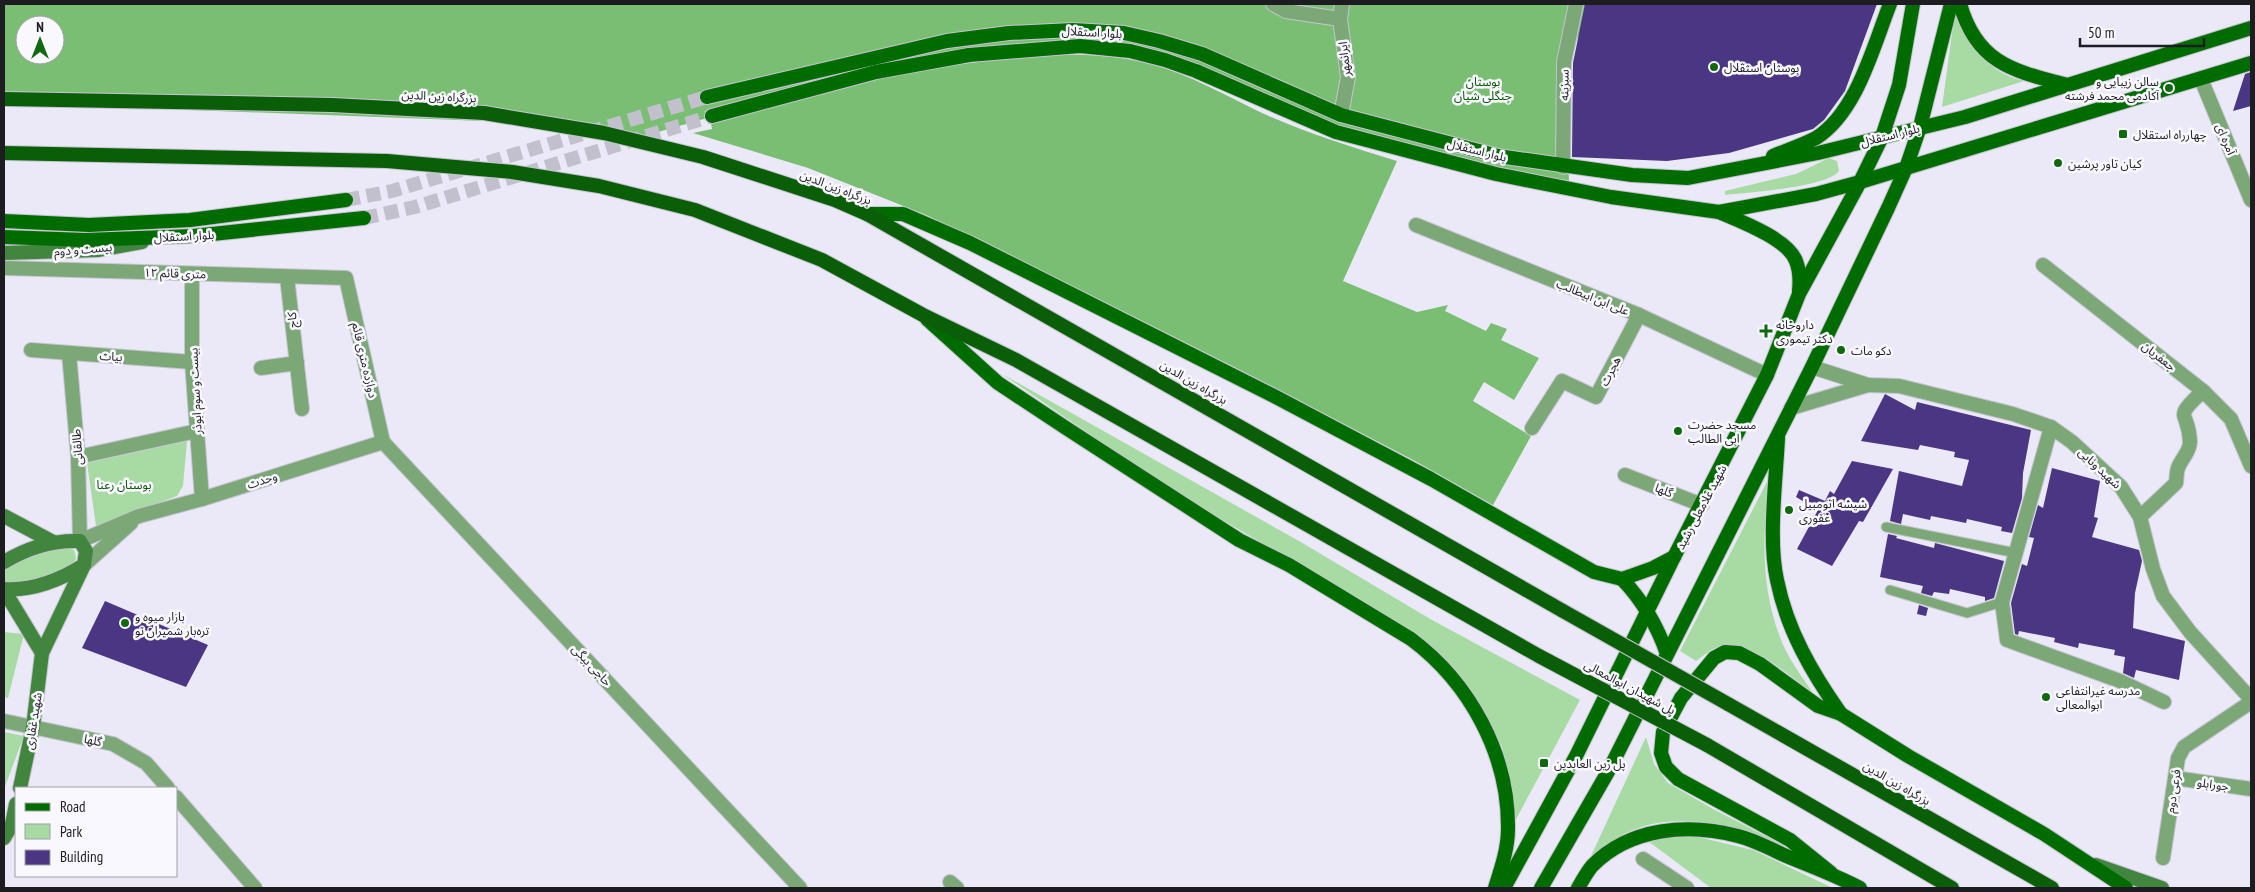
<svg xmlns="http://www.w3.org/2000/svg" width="2255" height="892" font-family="'PT Sans Narrow','Noto Sans Arabic',sans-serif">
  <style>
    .green { fill: #a8dba3 }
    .forest { fill: #7abe74; fill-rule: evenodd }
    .building { fill: #4b3684 }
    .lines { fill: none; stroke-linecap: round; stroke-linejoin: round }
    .primary-tunnel { stroke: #c2c0cd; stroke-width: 14; stroke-dasharray: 14 7; stroke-linecap: butt }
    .service-casing { stroke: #c6c4d1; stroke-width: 11 }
    .minor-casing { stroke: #c6c4d1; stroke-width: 16 }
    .secondary-casing { stroke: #c6c4d1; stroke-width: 16 }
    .primary-casing { stroke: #c6c4d1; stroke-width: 16 }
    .trunk-casing { stroke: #c6c4d1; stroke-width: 16 }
    .service { stroke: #7ca878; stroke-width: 9 }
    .minor { stroke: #7ca878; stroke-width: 14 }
    .secondary { stroke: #42853e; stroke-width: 14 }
    .primary { stroke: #006c00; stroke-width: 14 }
    .trunk { stroke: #0a5e08; stroke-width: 14 }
    .trunk-bridge-casing { stroke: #c6c4d1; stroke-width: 16; stroke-linecap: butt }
    .trunk-bridge { stroke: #0a5e08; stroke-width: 14 }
    .poi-dot { fill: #11690f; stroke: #f8f8fe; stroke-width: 2 }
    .labels { text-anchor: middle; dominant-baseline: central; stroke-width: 5; stroke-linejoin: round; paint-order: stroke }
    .street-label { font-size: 12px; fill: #1d1c21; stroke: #f8f8fe }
    .poi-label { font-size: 12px; fill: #1d1c21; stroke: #f8f8fe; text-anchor: start }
    .park-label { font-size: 12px; fill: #065105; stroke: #f8f8fe }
  </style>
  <rect width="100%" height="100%" fill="#ebe9f8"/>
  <!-- green -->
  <g class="green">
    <path d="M 1955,11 C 1970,43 1986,73 2024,81 L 1942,107 Z"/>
    <path d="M 1829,158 L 1837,161 L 1839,171 C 1828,187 1746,193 1725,195 L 1725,191 L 1796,174 Z"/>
    <path d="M 1002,374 L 1299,541 L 1432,620 L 1580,700 L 1514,823 L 1511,784 L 1502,747 L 1481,705 L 1462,679 L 1427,642 L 1362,600 L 1177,494 Z"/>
    <path d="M 187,441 L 183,486 L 177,496 L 96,526 L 87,463 Z"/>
    <path d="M 1769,478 C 1763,532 1760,585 1780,637 C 1787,657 1801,675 1813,693 C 1789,676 1746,635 1715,648 C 1708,651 1702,657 1696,661 L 1680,651 Z"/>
    <path d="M 62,546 L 74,550 L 76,557 L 74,567 L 21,585 L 5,583 L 4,571 L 11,562 Z"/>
    <path d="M 4,632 L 24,634 L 8,698 L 4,697 Z"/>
    <path d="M 4,732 L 24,736 L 4,789 Z"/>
    <path d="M 1646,737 L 1654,764 L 1668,783 L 1713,809 L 1789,848 C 1737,828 1680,807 1626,833 C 1614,839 1602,849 1591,856 Z"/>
    <path d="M 1694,836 L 1753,850 L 1833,888 L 1711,888 L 1648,841 L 1670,837 Z"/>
  </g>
  <!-- forest -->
  <path class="forest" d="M 4,4 L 1594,4 L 1577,39 L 1567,82 L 1569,188 L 1319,123 L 1197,68 L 1101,53 L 1045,54 L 985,58 L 947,66 C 1014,57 1084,47 1151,64 C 1190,75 1225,95 1262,113 C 1306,133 1351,147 1397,161 L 1343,281 L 1417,312 L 1448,305 L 1445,311 L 1486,331 L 1491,323 L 1507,329 L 1501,340 L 1539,358 L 1514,400 L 1484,382 L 1473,401 L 1531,436 L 1493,505 L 1415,461 L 1242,371 L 1018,259 L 926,215 L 808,168 L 693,133 L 712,129 L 711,123 L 803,99 L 711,117 L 626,141 L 512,122 L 4,103 ZM 25,25 L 55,25 L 55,55 L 25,55 Z"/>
  <!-- building -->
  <g class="building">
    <path d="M 1585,4 L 1877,4 L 1845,91 L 1824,120 L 1813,129 L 1729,153 L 1667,161 L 1572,157 L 1573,63 Z"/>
    <path d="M 2251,72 L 2251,106 L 2233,111 L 2245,74 Z"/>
    <path d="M 1885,394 L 1915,410 L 1917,402 L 2031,430 L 2023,473 L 2022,498 L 2012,533 L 2001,531 L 2002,527 L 1967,519 L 1966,523 L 1931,516 L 1930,520 L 1903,514 L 1901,524 L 1890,521 L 1899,471 L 1962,486 L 1969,460 L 1954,457 L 1955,452 L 1920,445 L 1918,450 L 1861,441 Z"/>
    <path d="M 1852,461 L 1893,469 L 1863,522 L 1859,521 L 1832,566 L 1797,549 L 1818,510 L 1796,497 L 1799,490 L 1825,501 L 1830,491 L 1834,494 Z"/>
    <path d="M 2052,468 L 2100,481 L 2094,517 L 2098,518 L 2092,537 L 2139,550 L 2142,561 L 2135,593 L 2133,628 L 2185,641 L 2179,680 L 2136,670 L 2134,678 L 2123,673 L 2125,657 L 2114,655 L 2115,650 L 2079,643 L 2078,648 L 2054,642 L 2055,638 L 2019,631 L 2018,635 L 2015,634 L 2011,603 L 2022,564 L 2027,566 L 2034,538 L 2029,537 L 2038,505 L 2043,508 Z"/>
    <path d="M 1888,534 L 1897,536 L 1896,538 L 1934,548 L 1935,543 L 2004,561 L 1994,598 L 1985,601 L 1985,597 L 1950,589 L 1949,594 L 1934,592 L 1932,596 L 1921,593 L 1923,586 L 1880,577 Z"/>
    <path d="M 105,601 L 208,645 L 186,687 L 82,648 Z"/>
    <path d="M 1919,605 L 1928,608 L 1926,616 L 1917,614 Z"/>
  </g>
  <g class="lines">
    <!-- primary-tunnel -->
    <g class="primary-tunnel">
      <path d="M 346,200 L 392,191 L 707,97"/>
      <path d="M 364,218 L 415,207 L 712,116"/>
    </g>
    <defs>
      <g id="service">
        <path d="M 1886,527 L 2016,553"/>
        <path d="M 1890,590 L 1967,613 L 2002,602"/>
      </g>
      <g id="minor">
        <path d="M 1273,4 L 1286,11 L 1340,19"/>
        <path d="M 2201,79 L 2251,200"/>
        <path d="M 1341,115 L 1348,77 L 1340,19 L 1342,4"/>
        <path d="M 1563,167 L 1564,62 L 1576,4"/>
        <path d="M 1416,225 L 1639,315 L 1767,375"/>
        <path d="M 2043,265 L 2203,391 L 2231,419 L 2251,466"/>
        <path d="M 4,268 L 346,278 L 383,442"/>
        <path d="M 287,277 L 302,409"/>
        <path d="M 192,283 L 192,362 L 202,499"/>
        <path d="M 31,350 L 192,362"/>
        <path d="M 69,353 L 78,457 L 80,541 L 139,516 L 202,499 L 383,442"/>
        <path d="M 1812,367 L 1868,385 L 1899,386 L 2013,414 L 2051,427 L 2072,442 L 2121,487 L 2140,517 L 2153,569 L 2163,596 L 2190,632 L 2251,699"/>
        <path d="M 261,368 L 297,363"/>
        <path d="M 1791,408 L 1868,385"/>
        <path d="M 2051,427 L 2002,602 L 2007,640 L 2120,681 L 2164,702"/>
        <path d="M 1532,428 L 1562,381 L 1596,397 L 1639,315"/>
        <path d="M 383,442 L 800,888"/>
        <path d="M 78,457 L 197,431"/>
        <path d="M 1625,475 L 1702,505"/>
        <path d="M 2140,517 L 2176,483 C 2177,478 2176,473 2178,468 C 2181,459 2190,452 2190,442 C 2189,409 2171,421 2203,391"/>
        <path d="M 84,565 L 131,523"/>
        <path d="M 4,721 L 113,744 L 146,763 L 168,788"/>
        <path d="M 2175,778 L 2251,789"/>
        <path d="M 176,797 L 255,888"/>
        <path d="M 2163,858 L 2178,758 L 2184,747 L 2251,702"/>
        <path d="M 1643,859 L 1687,888"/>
        <path d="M 950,882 L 957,888"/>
      </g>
      <g id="secondary">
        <path d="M 4,253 L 98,250 L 142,242"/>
        <path d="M 4,516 L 53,542"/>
        <path d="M 4,562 C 27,548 53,540 80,541 L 86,551 L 84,565 C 60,580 32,591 4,589"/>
        <path d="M 4,590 L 42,653"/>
        <path d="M 20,788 L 33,727 L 42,653 L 84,565"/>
        <path d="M 4,838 L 12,824 L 16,804"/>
        <path d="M 2096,865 L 2162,888"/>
      </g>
      <g id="primary">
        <path d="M 1960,4 C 1977,64 2014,71 2067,85"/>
        <path d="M 707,97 L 947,41 L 1009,33 L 1073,30 L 1124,33 L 1159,41 L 1202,54 L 1341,115 L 1498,156 L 1632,175 L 1688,178 L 1818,153 L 1965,117 L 2251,28"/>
        <path d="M 712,116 L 876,72 L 969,55 L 1080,46 L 1130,51 L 1165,60 L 1196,71 L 1336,132 L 1496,174 L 1611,197 L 1719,212 L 1816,194 L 1860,182 L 2251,63"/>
        <path d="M 1773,156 C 1787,150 1803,145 1816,138 C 1857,112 1873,47 1890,4"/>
        <path d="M 1719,212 C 1740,221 1788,239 1796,261 C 1800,271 1800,281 1799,291"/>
        <path d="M 867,214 L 903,214 L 970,243 L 1274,396 L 1431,479 L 1594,572 L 1622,579 L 1653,568 L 1674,557"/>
        <path d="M 4,221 L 89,225 L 190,220 L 346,200"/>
        <path d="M 4,237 L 85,240 L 193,236 L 364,218"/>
        <path d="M 927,319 L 998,383 L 1066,428 L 1239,540 L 1289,565 L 1411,639 C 1470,683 1509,755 1508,829 C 1508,849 1501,869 1495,888"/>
        <path d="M 1778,438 C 1776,480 1768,540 1777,580 C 1787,630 1812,673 1841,714"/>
        <path d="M 1622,579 C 1643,601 1657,625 1667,654"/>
        <path d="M 1831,873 L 1790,840 L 1678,779 L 1666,767 L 1661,753 L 1663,732 L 1681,698 L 1714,658 L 1725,652 L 1739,653 L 1760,664 L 1818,706 L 1841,714 L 1908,756 L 2044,834 L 2126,888"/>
        <path d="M 1504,888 L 1576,756 L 1674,557 L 1767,375 L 1799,294 L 1860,182 L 1882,137 L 1899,85 L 1913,4"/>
        <path d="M 1541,888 L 1609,770 L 1812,367 L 1888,208 L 1906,168 L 1920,127 L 1951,4"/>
        <path d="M 1578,888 C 1582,881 1587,872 1592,866 C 1630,827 1689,823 1738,836 C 1754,840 1769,848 1784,855 C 1810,866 1835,875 1860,888"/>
      </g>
      <g id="trunk">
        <path d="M 4,99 L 332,105 L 484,113 L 604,133 L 703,157 L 835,200 L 867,214 L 1563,611"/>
        <path d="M 4,153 L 387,161 L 512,172 L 599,186 L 695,210 L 822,260 L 923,315 L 1016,360 L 1539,656"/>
        <path d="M 1728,704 L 2052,888"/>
        <path d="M 1707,745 L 1952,888"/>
      </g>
    </defs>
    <!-- service casing -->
    <use href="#service" class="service-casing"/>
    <!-- minor casing -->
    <use href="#minor" class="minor-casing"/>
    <!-- secondary casing -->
    <use href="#secondary" class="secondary-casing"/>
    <!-- primary casing -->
    <use href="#primary" class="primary-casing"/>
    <!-- trunk casing -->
    <use href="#trunk" class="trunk-casing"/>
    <!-- service -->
    <use href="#service" class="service"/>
    <!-- minor -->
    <use href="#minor" class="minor"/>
    <!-- secondary -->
    <use href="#secondary" class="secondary"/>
    <!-- primary -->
    <use href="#primary" class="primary"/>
    <!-- trunk -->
    <use href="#trunk" class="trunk"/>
    <defs>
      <g id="trunk-bridge">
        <path d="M 1563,611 L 1728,704"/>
        <path d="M 1539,656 L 1707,745"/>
      </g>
    </defs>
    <!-- trunk-bridge casing -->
    <use href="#trunk-bridge" class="trunk-bridge-casing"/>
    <!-- trunk-bridge -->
    <use href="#trunk-bridge" class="trunk-bridge"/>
  </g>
  <!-- markers -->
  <g class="poi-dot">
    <circle cx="1714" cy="67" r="5"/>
    <circle cx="2169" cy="88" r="5"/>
    <rect x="2118" y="129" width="10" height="10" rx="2.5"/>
    <circle cx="2058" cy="163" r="5"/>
    <path d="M1763.5 323.5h5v5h5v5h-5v5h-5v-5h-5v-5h5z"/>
    <circle cx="1841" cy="350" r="5"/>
    <circle cx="1678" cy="431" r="5"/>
    <circle cx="1789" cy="510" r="5"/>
    <circle cx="125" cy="623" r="5"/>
    <circle cx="2046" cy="697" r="5"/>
    <rect x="1539" y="758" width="10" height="10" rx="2.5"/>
  </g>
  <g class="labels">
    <!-- street labels -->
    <g class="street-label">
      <text transform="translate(1092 32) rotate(3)">بلوار استقلال</text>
      <text transform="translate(1344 59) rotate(-96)">ایرانمهر</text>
      <text transform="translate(1564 85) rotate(-89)">سبزینه</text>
      <text transform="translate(439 96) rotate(3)">بزرگراه زین الدین</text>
      <text transform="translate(1890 135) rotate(-14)">بلوار استقلال</text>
      <text transform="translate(2226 139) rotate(67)">آمره ای</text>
      <text transform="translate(1477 150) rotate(14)">بلوار استقلال</text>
      <text transform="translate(836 187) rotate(21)">بزرگراه زین الدین</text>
      <text transform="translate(184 236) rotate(-3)">بلوار استقلال</text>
      <text transform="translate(83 249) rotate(-5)">بیست و دوم</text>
      <text transform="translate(175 273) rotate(2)">۱۲ متری قائم</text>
      <text transform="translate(1593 297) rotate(22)">علی ابن ابیطالب</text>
      <text transform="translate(292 320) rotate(-96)">کاج</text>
      <text transform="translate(111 356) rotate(4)">بیات</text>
      <text transform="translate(2159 356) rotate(38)">جعفریان</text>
      <text transform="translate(365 360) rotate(77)">دوازده متری قائم</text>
      <text transform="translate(1610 371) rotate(-63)">هجرت</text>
      <text transform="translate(1194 382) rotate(30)">بزرگراه زین الدین</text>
      <text transform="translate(195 391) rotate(-93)">بیست و سوم ابوذر</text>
      <text transform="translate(77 447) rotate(-94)">طالقانی</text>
      <text transform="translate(2100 468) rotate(43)">شهید ونایی</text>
      <text transform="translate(262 480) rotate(-18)">وحدت</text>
      <text transform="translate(1664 490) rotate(22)">گلها</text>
      <text transform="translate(1701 507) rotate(-62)">شهید غلامعلی رشید</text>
      <text transform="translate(592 665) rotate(47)">حاجی بیگی</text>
      <text transform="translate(1630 687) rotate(28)">پل شهیدان ابوالمعالی</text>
      <text transform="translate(33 721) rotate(-81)">شهید غفاری</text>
      <text transform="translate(93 740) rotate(12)">گلها</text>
      <text transform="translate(1897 783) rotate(30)">بزرگراه زین الدین</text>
      <text transform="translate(2213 784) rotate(8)">جورابلو</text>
      <text transform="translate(2173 791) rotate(-81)">فرعی دوم</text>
    </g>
    <!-- poi labels -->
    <g class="poi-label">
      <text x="1724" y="67">بوستان استقلال</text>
      <text x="2159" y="81" text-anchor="end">سالن زیبایی و<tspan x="2159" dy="14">آکادمی محمد فرشته</tspan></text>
      <text x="2133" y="134">چهارراه استقلال</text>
      <text x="2068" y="163">کیان تاور پرشین</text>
      <text x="1776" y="324">داروخانه<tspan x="1776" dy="14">دکتر تیموری</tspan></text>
      <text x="1851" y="350">دکو مات</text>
      <text x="1688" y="424">مسجد حضرت<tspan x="1688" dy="14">ابی الطالب</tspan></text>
      <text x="1799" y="503">شیشه اتومبیل<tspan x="1799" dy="14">غفوری</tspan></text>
      <text x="135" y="616">بازار میوه و<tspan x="135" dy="14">تره‌بار شمیران نو</tspan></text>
      <text x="2056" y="690">مدرسه غیرانتفاعی<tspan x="2056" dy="14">ابوالمعالی</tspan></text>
      <text x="1554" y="763">پل زین العابدین</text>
    </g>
    <!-- park labels -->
    <g class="park-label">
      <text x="1483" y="81">بوستان<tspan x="1483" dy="14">جنگلی شیان</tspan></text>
      <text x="124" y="484">بوستان رعنا</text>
    </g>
  </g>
  <!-- border -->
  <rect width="2255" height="892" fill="none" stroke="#1d1c21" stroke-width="10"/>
  <!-- legend -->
  <rect x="15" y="787" width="162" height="90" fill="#f8f8fe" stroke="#a0a0a6"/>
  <rect x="25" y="803" width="25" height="8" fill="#006c00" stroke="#a0a0a6"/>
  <text x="60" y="812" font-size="15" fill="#1d1c21">Road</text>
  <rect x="25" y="824" width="25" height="15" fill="#a8dba3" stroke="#a0a0a6"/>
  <text x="60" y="837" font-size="15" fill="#1d1c21">Park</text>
  <rect x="25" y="850" width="25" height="15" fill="#4b3684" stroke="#a0a0a6"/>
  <text x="60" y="862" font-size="15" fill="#1d1c21">Building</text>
  <!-- north arrow -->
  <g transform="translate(40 40)"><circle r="24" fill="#f8f8fe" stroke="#a0a0a6"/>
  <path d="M0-4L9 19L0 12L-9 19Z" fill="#11690f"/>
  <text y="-8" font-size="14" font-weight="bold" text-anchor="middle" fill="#1d1c21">N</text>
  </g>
  <!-- scale -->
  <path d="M2080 38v8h124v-8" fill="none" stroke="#1d1c21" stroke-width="2.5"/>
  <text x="2088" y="38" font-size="15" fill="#1d1c21" stroke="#f8f8fe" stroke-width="4" paint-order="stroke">50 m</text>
</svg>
